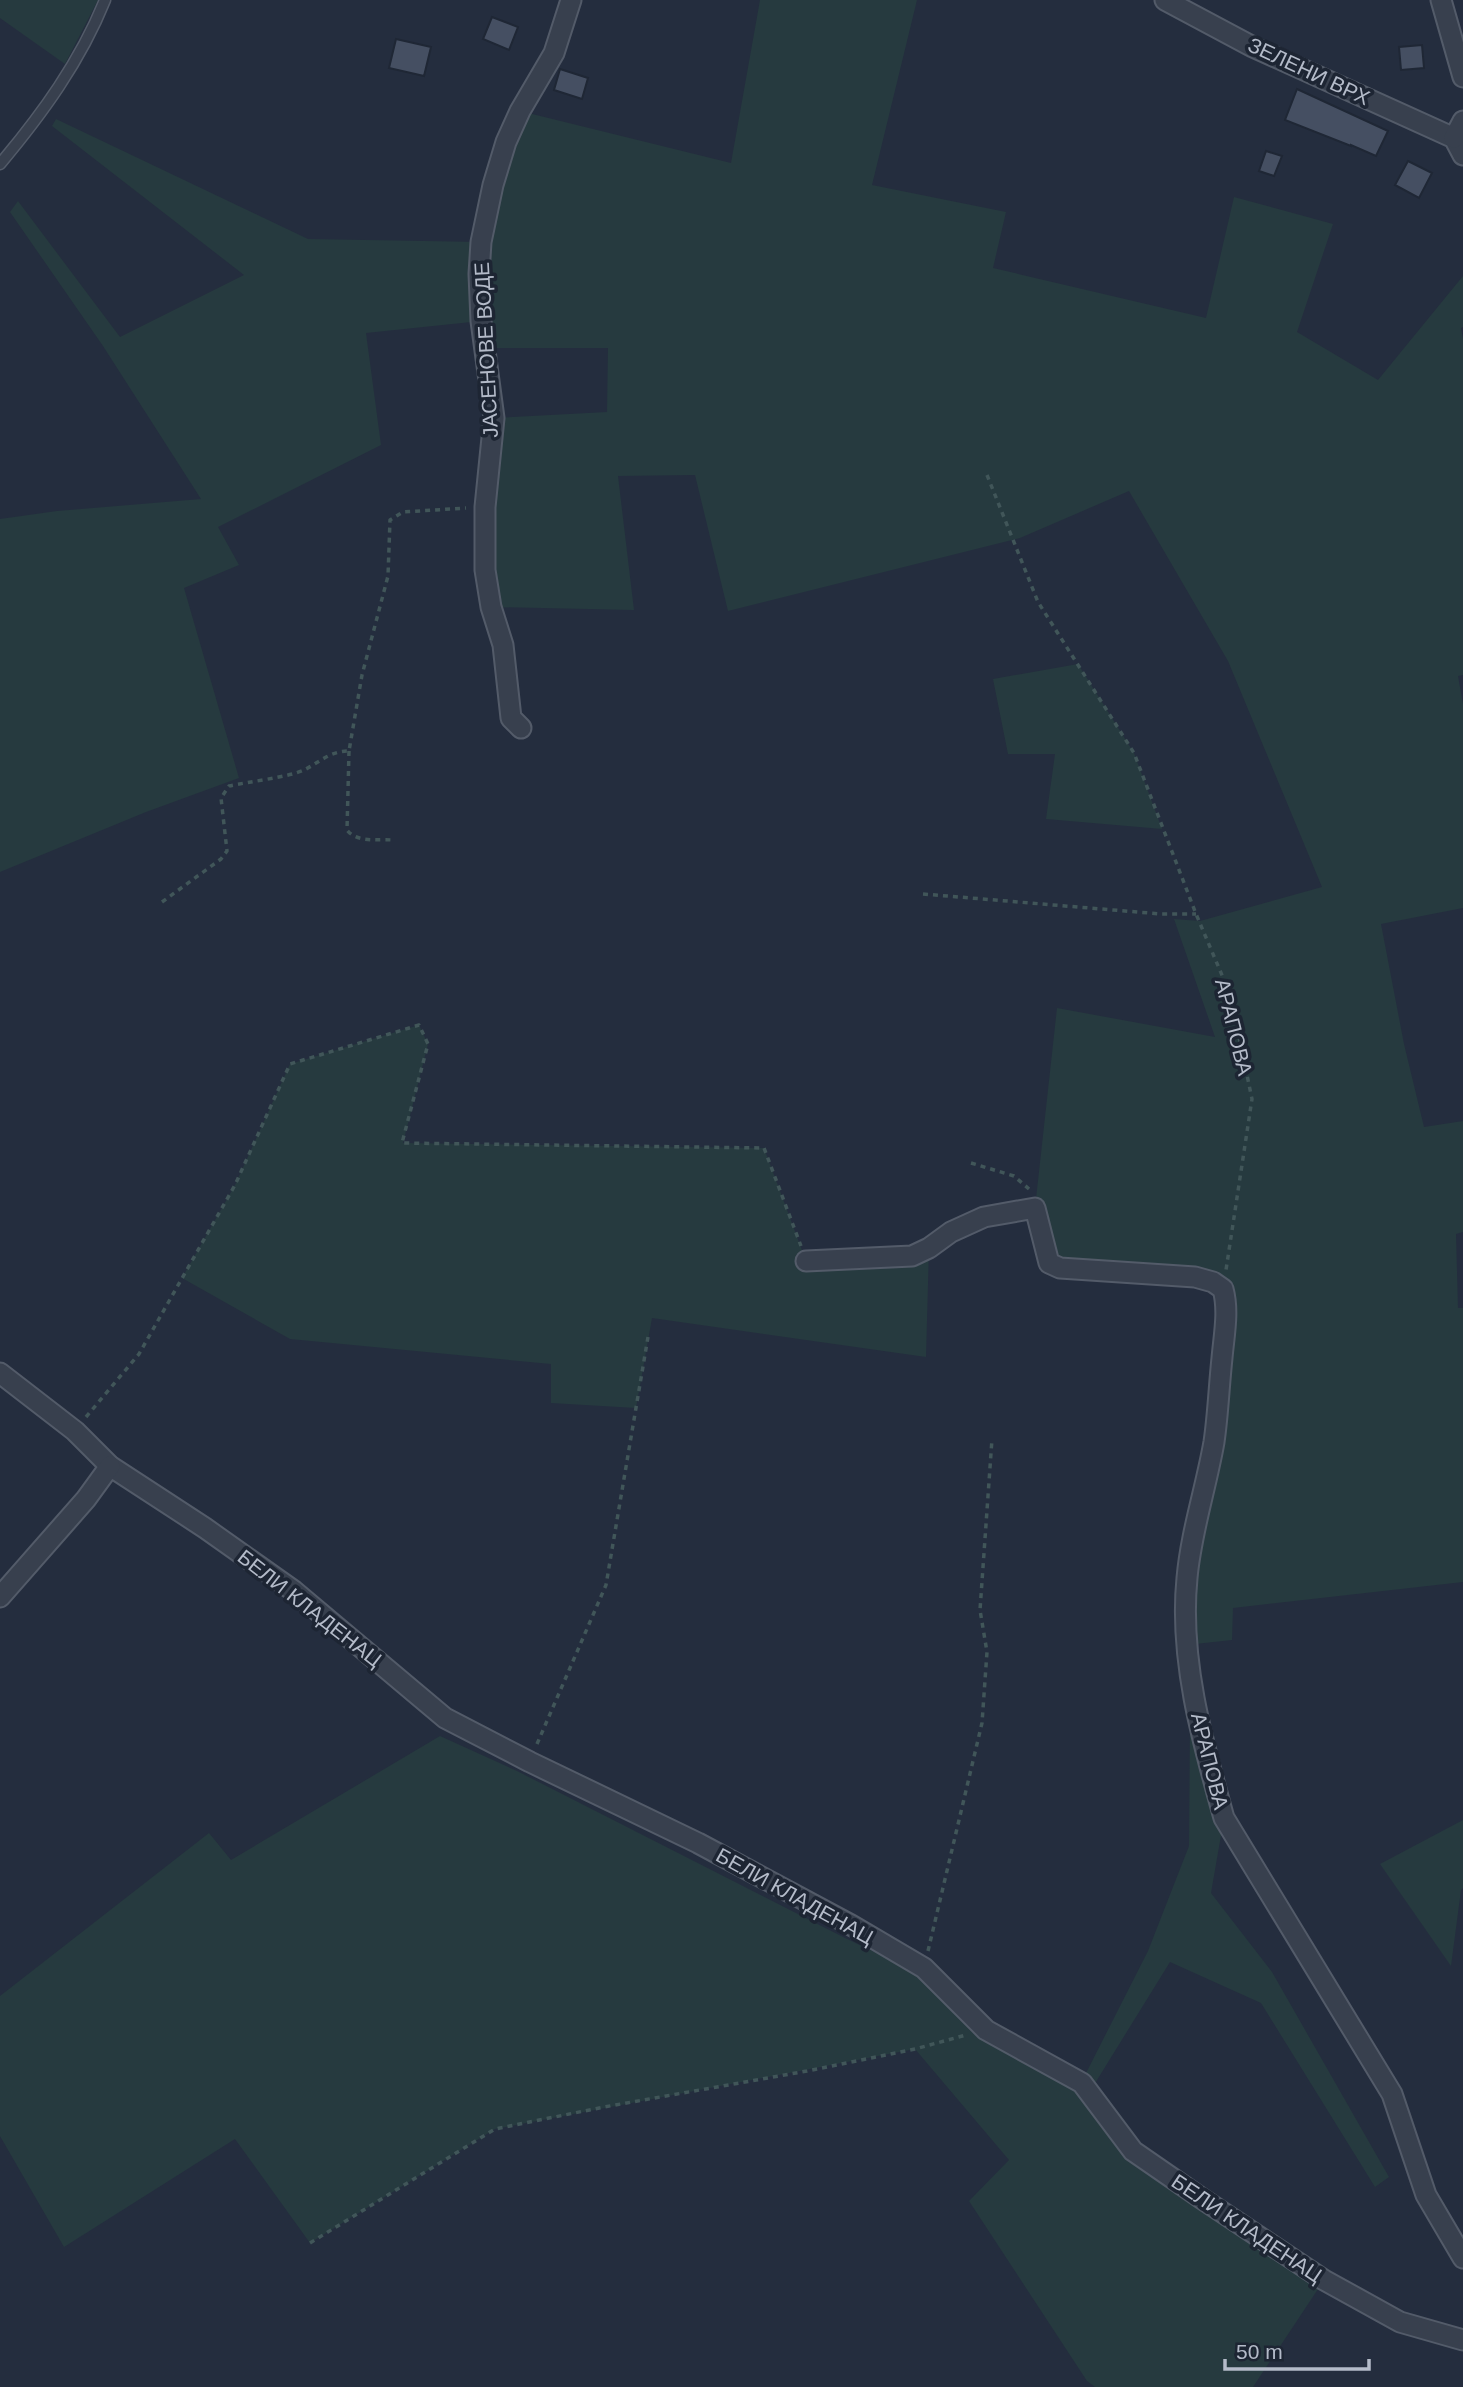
<svg xmlns="http://www.w3.org/2000/svg" width="1463" height="2387" font-family="Arial,sans-serif">
  <style>
    .green { fill: #263a3f }
    .building { fill: #454f62; stroke: #1f2735; stroke-width: 2 }
    .lines { fill: none; stroke-linecap: round; stroke-linejoin: round }
    .lane-casing { stroke: #535b69; stroke-width: 13 }
    .street-casing { stroke: #535b69; stroke-width: 23 }
    .path { stroke: #415659; stroke-width: 3.5; stroke-dasharray: 5 5; stroke-linecap: butt }
    .lane { stroke: #38404e; stroke-width: 10 }
    .street { stroke: #38404e; stroke-width: 19 }
    .labels { text-anchor: middle; dominant-baseline: central; stroke-width: 7; stroke-linejoin: round; paint-order: stroke }
    .street-label { font-size: 21px; fill: #b4bbc9; stroke: #1d2533 }
  </style>
  <rect width="100%" height="100%" fill="#242d3e"/>
  <!-- green -->
  <g class="green">
    <path d="M 0,0 L 98,0 L 65,64 L 0,18 Z"/>
    <path d="M 760,0 L 917,0 L 872,185 L 1006,212 L 993,268 L 1206,318 L 1234,197 L 1333,224 L 1297,332 L 1378,380 L 1463,276 L 1463,327 L 1461,328 L 1463,339 L 1463,675 L 1458,676 L 1463,704 L 1463,908 L 1381,924 L 1404,1044 L 1424,1127 L 1463,1121 L 1463,1232 L 1456,1234 L 1458,1308 L 1463,1308 L 1463,1582 L 1233,1608 L 1232,1640 L 1186,1645 L 1193,1695 L 1224,1818 L 1211,1893 L 1272,1972 L 1389,2177 L 1375,2187 L 1261,2003 L 1170,1962 L 1089,2093 L 1133,2151 L 1324,2280 L 1253,2387 L 1095,2387 L 1087,2381 L 969,2201 L 1009,2160 L 915,2049 L 495,2129 L 310,2243 L 235,2139 L 64,2247 L 0,2136 L 0,1996 L 209,1833 L 231,1860 L 440,1736 L 517,1771 L 845,1938 L 915,1971 L 986,2030 L 1081,2083 L 1148,1951 L 1189,1846 L 1190,1720 L 1185,1597 L 1191,1547 L 1214,1442 L 1226,1315 L 1223,1289 L 1213,1282 L 1195,1277 L 1060,1268 L 1049,1263 L 1035,1208 L 1057,1008 L 1215,1037 L 1174,919 L 1200,921 L 1322,887 L 1228,661 L 1129,491 L 1020,538 L 728,611 L 695,475 L 618,476 L 634,610 L 491,607 L 484,547 L 494,418 L 607,412 L 608,348 L 486,348 L 481,321 L 366,333 L 381,445 L 218,527 L 239,565 L 184,588 L 239,778 L 146,812 L 0,872 L 0,519 L 57,511 L 201,499 L 103,346 L 10,212 L 18,201 L 120,337 L 244,275 L 52,126 L 56,119 L 308,239 L 481,242 C 491,197 501,154 520,111 L 731,163 Z"/>
    <path d="M 1078,664 L 1134,753 L 1162,829 L 1046,819 L 1055,754 L 1008,754 L 993,679 Z"/>
    <path d="M 419,1025 L 428,1044 L 403,1143 L 764,1148 L 806,1261 L 929,1248 L 926,1357 L 652,1318 L 636,1408 L 551,1403 L 551,1364 L 290,1339 L 182,1278 L 235,1185 L 290,1064 Z"/>
    <path d="M 1463,1820 L 1463,1888 L 1461,1890 L 1451,1966 L 1380,1864 Z"/>
  </g>
  <!-- building -->
  <g class="building">
    <path d="M 492,17 L 518,27 L 509,50 L 483,39 Z"/>
    <path d="M 396,39 L 431,47 L 424,76 L 389,68 Z"/>
    <path d="M 1422,45 L 1424,68 L 1401,70 L 1399,47 Z"/>
    <path d="M 560,69 L 588,78 L 582,99 L 554,90 Z"/>
    <path d="M 1297,89 L 1388,131 L 1376,156 L 1351,145 L 1351,146 L 1285,120 Z"/>
    <path d="M 1266,151 L 1282,156 L 1274,176 L 1259,171 Z"/>
    <path d="M 1408,161 L 1432,173 L 1419,198 L 1395,185 Z"/>
  </g>
  <g class="lines">
    <defs>
      <path id="lane" d="M 0,164 C 42,114 80,62 105,0"/>
      <g id="street">
        <path d="M 1165,0 L 1253,47 L 1454,138 L 1463,155"/>
        <path d="M 1441,0 L 1463,77"/>
        <path d="M 1454,138 L 1463,121"/>
        <path d="M 521,728 L 511,718 L 503,645 L 491,607 L 485,570 L 485,507 L 494,418 L 481,321 L 479,274 L 481,242 L 493,185 L 506,142 L 520,111 L 554,53 L 571,0"/>
        <path d="M 806,1261 L 912,1256 L 929,1248 L 951,1232 L 984,1217 L 1035,1208 L 1049,1263 L 1060,1268 L 1195,1277 L 1213,1282 L 1223,1289 C 1229,1311 1224,1335 1222,1358 C 1219,1386 1218,1415 1214,1442 C 1206,1488 1191,1532 1187,1578 C 1179,1659 1202,1740 1224,1818 L 1392,2094 L 1426,2195 L 1463,2258"/>
        <path d="M 0,1373 L 75,1431 L 110,1466 L 205,1528 L 294,1591 L 445,1718 L 530,1762 L 698,1843 L 851,1925 L 924,1968 L 986,2030 L 1082,2083 L 1133,2151 L 1201,2198 L 1324,2280 L 1400,2322 L 1463,2340"/>
        <path d="M 0,1597 L 86,1499 L 110,1466"/>
      </g>
    </defs>
    <!-- lane casing -->
    <use href="#lane" class="lane-casing"/>
    <!-- street casing -->
    <use href="#street" class="street-casing"/>
    <!-- path -->
    <g class="path">
      <path d="M 987,475 L 1038,602 L 1134,753 L 1196,914 L 1230,994 L 1252,1099 L 1226,1270"/>
      <path d="M 349,751 L 347,830 C 357,843 378,839 393,840"/>
      <path d="M 923,894 L 1161,914 L 1196,914"/>
      <path d="M 162,902 L 221,859 L 227,851 L 221,798 L 229,786 C 247,782 289,777 304,770 C 320,762 330,751 349,751 L 362,675 L 388,576 L 390,520 L 403,512 L 466,508"/>
      <path d="M 971,1163 L 1014,1176 L 1029,1189"/>
      <path d="M 86,1417 L 139,1354 L 235,1185 L 290,1064 L 419,1025 L 428,1044 L 402,1143 L 764,1148 L 801,1246"/>
      <path d="M 537,1744 L 606,1585 L 648,1337"/>
      <path d="M 928,1951 L 982,1723 L 987,1652 L 980,1610 L 992,1439"/>
      <path d="M 310,2243 L 495,2129 L 604,2107 L 807,2071 L 915,2049 L 966,2035"/>
    </g>
    <!-- lane -->
    <use href="#lane" class="lane"/>
    <!-- street -->
    <use href="#street" class="street"/>
  </g>
  <g class="labels">
    <!-- street labels -->
    <g class="street-label">
      <text transform="translate(1309 71) rotate(25)">ЗЕЛЕНИ ВРХ</text>
      <text transform="translate(486 350) rotate(-93)">ЈАСЕНОВЕ ВОДЕ</text>
      <text transform="translate(1234 1027) rotate(76)">АРАПОВА</text>
      <text transform="translate(310 1608) rotate(38)">БЕЛИ КЛАДЕНАЦ</text>
      <text transform="translate(1210 1761) rotate(76)">АРАПОВА</text>
      <text transform="translate(795 1896) rotate(29)">БЕЛИ КЛАДЕНАЦ</text>
      <text transform="translate(1247 2228) rotate(34)">БЕЛИ КЛАДЕНАЦ</text>
    </g>
  </g>
  <!-- scale -->
  <path d="M1225 2359v10h144v-10" fill="none" stroke="#b4bbc9" stroke-width="3.5"/>
  <text x="1236" y="2359" font-size="21" fill="#b4bbc9" stroke="#1d2533" stroke-width="5" paint-order="stroke">50 m</text>
</svg>
